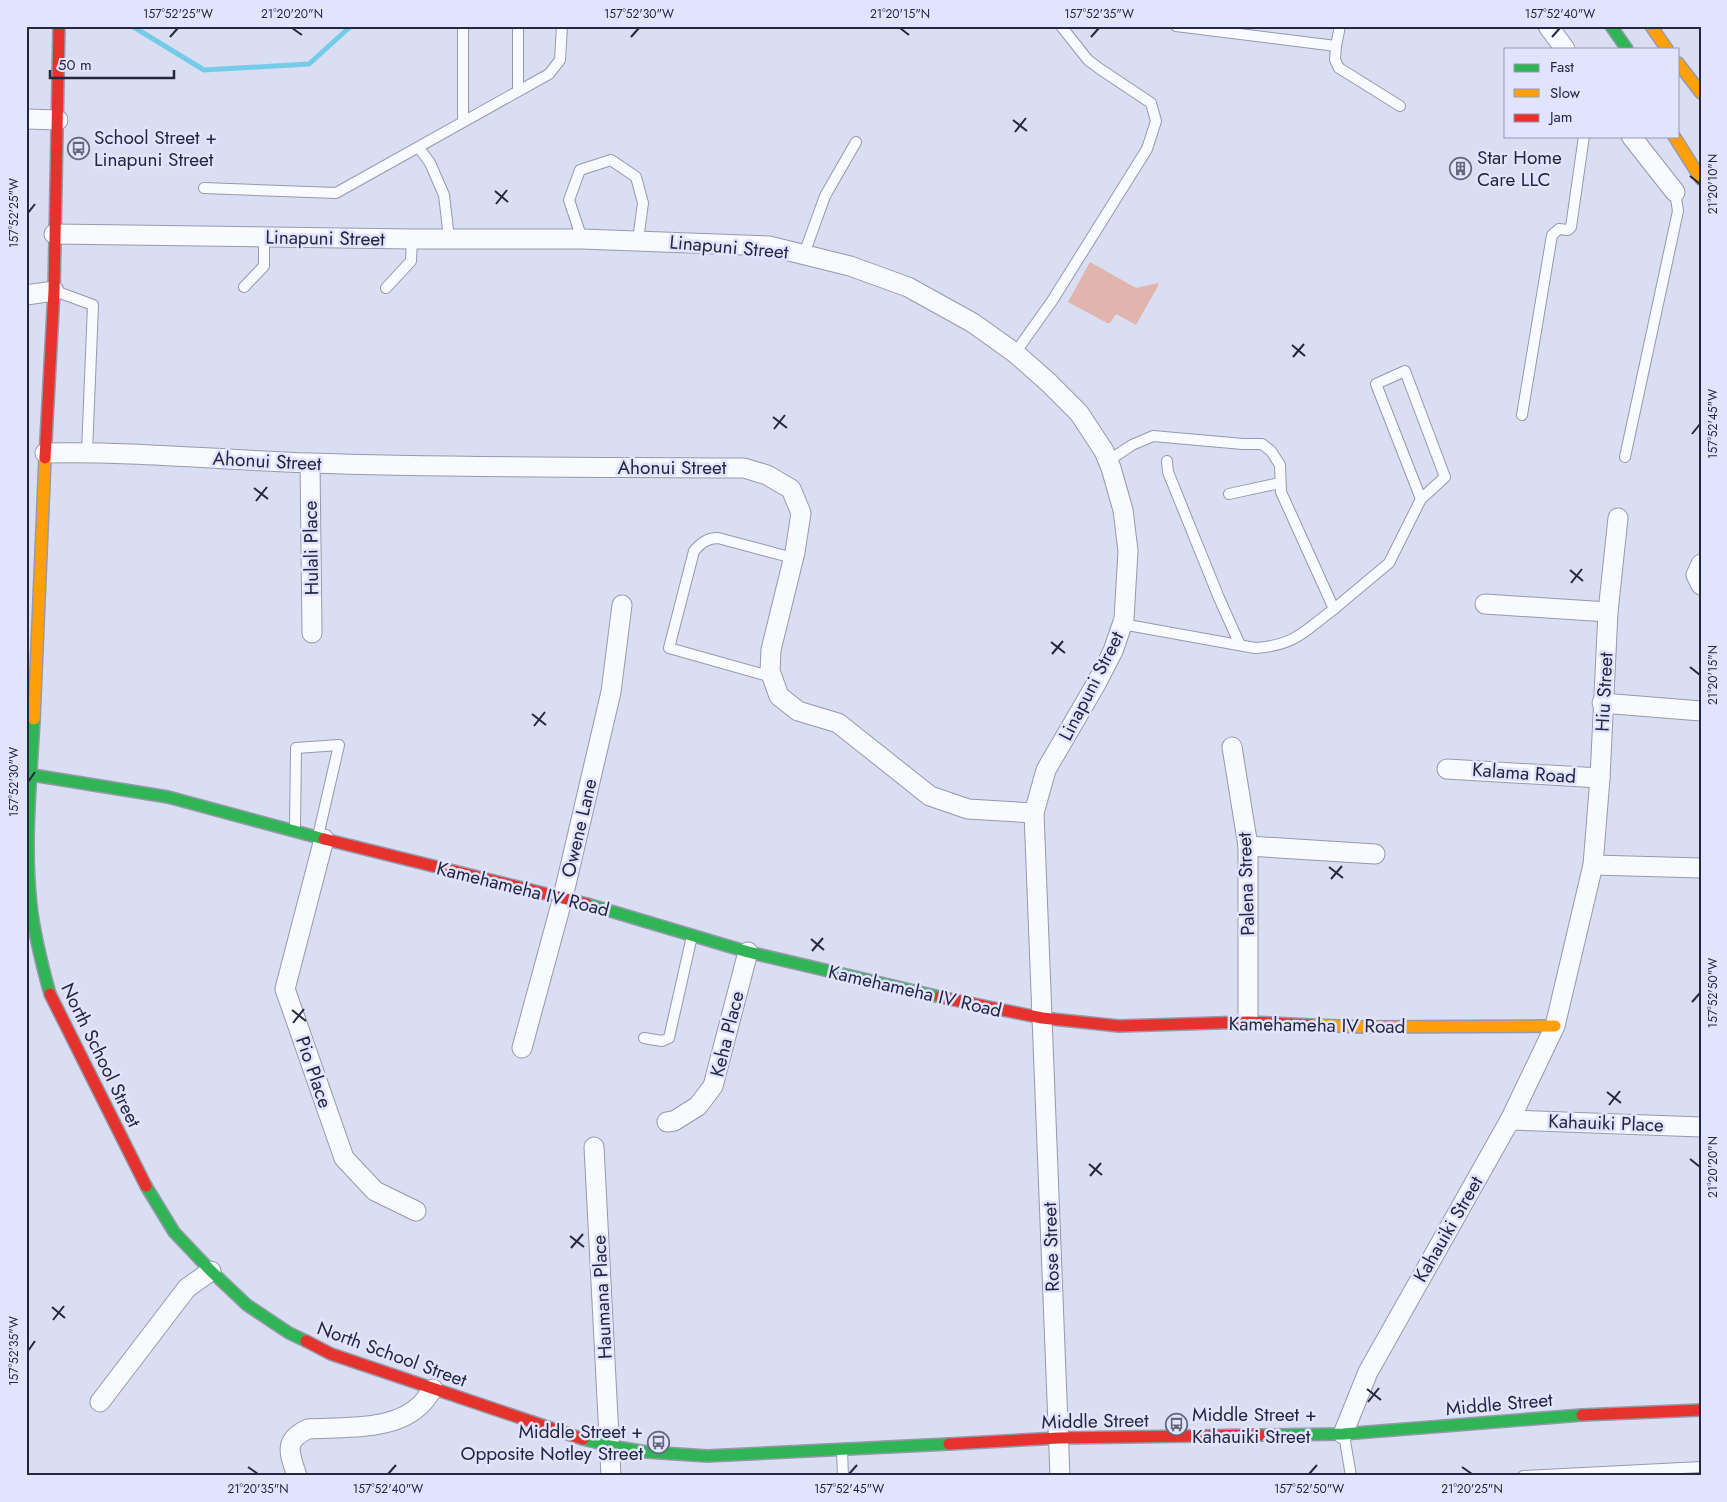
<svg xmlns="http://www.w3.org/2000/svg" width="1727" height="1502" font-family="Jost,sans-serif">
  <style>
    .green { fill: #e2b4ae }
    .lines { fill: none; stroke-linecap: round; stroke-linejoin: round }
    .stream { stroke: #75cce8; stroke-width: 5 }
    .lane-casing { stroke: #9699ac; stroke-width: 12 }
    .street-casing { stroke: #9699ac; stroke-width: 21 }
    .fast-casing { stroke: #9699ac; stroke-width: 14 }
    .slow-casing { stroke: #9699ac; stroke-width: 14 }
    .jam-casing { stroke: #9699ac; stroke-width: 14 }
    .lane { stroke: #f9fafd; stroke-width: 10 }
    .street { stroke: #f9fafd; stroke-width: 19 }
    .fast { stroke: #30b455; stroke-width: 11 }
    .slow { stroke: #ff9f0a; stroke-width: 11 }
    .jam { stroke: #e5322d; stroke-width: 11 }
    .ticks { fill: none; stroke: #24273f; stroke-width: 2 }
    .labels { text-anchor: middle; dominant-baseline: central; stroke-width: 5; stroke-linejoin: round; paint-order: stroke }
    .poi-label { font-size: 19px; fill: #24273f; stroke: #e0e4fe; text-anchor: start }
    .street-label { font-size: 19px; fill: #24273f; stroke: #e0e4fe }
    .neatline { fill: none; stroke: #24273f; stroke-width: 2 }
    .ticks-label { font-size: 12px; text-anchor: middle; fill: #24273f }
  </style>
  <rect width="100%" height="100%" fill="#dadef2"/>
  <!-- green -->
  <path class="green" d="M 1090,262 L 1136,288 L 1158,283 L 1158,286 L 1136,325 L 1116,314 L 1110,323 L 1107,323 L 1068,302 Z"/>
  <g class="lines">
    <!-- stream -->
    <path class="stream" d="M 132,26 L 204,70 L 309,64 L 351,26"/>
    <defs>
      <g id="lane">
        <path d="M 463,26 L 463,121"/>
        <path d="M 1176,26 L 1336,46 L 1340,26"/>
        <path d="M 1336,46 L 1335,60 L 1339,68 L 1400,106"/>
        <path d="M 518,91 L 518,26"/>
        <path d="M 419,148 L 430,163 L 444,195 L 449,238"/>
        <path d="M 204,188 L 336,193 L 549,74 L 560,60 L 562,26"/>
        <path d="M 582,239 L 569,200 L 580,170 L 611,160 L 636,177 L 643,203 L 638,240"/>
        <path d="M 804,254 L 825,196 L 856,142"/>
        <path d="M 244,287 L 264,266 L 264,238"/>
        <path d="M 386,288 L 411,261 L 412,239"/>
        <path d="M 55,291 L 93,305 L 87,452"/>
        <path d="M 1015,353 L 1052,301 L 1147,149 L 1156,121 L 1151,103 L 1100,69 L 1088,60 L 1061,26"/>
        <path d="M 1522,415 L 1552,235 L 1559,229 L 1568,230 L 1571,227 L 1584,136"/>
        <path d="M 1625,457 L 1678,211 L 1675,192"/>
        <path d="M 1108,461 L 1132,445 L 1153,436 L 1243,444 L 1262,444 L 1271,451 L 1280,465 L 1281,492 L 1334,609 C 1303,632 1296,645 1255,648 L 1122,624"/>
        <path d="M 1167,461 L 1168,472 L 1219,598 L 1240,645"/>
        <path d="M 1229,494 L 1280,483"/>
        <path d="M 1334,609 L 1389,563 L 1421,499 L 1445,477 L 1405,371 L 1376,384 L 1421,499"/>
        <path d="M 772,677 L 669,648 L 694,551 C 701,543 707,538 718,538 L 793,558"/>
        <path d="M 295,829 L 296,748 L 339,745 L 318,836"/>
        <path d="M 644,1038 L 662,1041 L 669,1038 L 692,936"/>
        <path d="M 1344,1435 L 1351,1476"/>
        <path d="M 842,1450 L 843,1476"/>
        <path d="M 1523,1476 L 1701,1467"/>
      </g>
      <g id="street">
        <path d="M 1548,26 L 1565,49"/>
        <path d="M 26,119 L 58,120"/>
        <path d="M 1631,136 L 1675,192"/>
        <path d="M 54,234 L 412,239 L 582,239 L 769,246 L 850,266 L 908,287 L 973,323 L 1015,353 L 1048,382 L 1079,413 L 1104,451 L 1111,468 L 1123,510 L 1128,551 L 1124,619 L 1113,651 L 1096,684 L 1046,770 L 1034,813 L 1060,1476"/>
        <path d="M 26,295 L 54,291"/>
        <path d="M 45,453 C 133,451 221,460 309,463 C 454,468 599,467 744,468 L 767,475 L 791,489 L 801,513 L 795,552 L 771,650 L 770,671 L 779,696 L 798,711 L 838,723 L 930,796 L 968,809 L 1034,813"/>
        <path d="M 310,463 L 312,633"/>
        <path d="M 1701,564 L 1696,575 L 1701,585"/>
        <path d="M 1485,604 L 1608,612"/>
        <path d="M 1602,703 L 1701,711"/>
        <path d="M 1232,747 L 1248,846 L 1248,1022"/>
        <path d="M 1447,769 L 1600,778"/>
        <path d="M 324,839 L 285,989 L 344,1158 L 375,1191 L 416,1211"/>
        <path d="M 1248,846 L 1375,854"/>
        <path d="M 1593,865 L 1701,868"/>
        <path d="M 522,1048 L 563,897 L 611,692 L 622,605"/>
        <path d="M 1510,1120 L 1701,1127"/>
        <path d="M 667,1122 L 674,1121 L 698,1106 L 713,1086 L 748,952"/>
        <path d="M 594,1147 L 611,1476"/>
        <path d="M 100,1402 L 187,1288 L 211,1271"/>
        <path d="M 1343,1434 L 1368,1372 L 1510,1120 L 1555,1026 L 1593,865 L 1600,778 L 1608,612 L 1618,518"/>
        <path d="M 297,1476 C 290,1454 282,1441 308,1429 C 341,1427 392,1431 418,1407 C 424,1403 428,1395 433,1389"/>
      </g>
      <g id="fast">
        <path d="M 1611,26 L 1627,49"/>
        <path d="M 34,719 C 31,780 24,844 31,905 C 34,935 42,965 50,994"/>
        <path d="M 26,774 L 168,797 L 324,839"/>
        <path d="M 587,904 L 748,952 L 940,997"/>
        <path d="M 146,1186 L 174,1232 L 211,1271 L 247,1305 L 289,1333 L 306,1341"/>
        <path d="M 1260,1435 L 1343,1434 L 1582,1415"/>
        <path d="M 583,1439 L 610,1446 L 647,1452 L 707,1456 L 949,1444"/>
      </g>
      <g id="slow">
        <path d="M 1651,26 L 1667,49"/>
        <path d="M 1678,63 L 1701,93"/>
        <path d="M 1674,136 L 1701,179"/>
        <path d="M 34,719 L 45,458"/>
        <path d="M 1312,1025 L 1364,1027 L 1555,1026"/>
      </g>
      <g id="jam">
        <path d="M 45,458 L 54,291 L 59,26"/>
        <path d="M 324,839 L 587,904"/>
        <path d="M 50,994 L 146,1186"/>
        <path d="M 940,997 L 1042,1018 L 1119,1026 L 1248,1022 L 1312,1025"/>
        <path d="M 306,1341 L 331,1354 L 583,1439"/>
        <path d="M 1582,1415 L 1701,1410"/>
        <path d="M 949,1444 L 1059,1438 L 1260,1435"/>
      </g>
    </defs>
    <!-- lane casing -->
    <use href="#lane" class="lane-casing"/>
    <!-- street casing -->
    <use href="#street" class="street-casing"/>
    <!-- fast casing -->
    <use href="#fast" class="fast-casing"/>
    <!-- slow casing -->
    <use href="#slow" class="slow-casing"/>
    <!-- jam casing -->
    <use href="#jam" class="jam-casing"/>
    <!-- lane -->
    <use href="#lane" class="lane"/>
    <!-- street -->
    <use href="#street" class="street"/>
    <!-- fast -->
    <use href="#fast" class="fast"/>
    <!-- slow -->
    <use href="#slow" class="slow"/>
    <!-- jam -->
    <use href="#jam" class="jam"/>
  </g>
  <!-- ticks -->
  <path class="ticks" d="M 292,28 L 302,35M 900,28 L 909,35M 170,37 L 178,28M 631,37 L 639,28M 1091,37 L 1099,28M 1552,37 L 1560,28M 1013,120 L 1027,131M 1015,132 L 1026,118M 1690,176 L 1700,184M 495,191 L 508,202M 496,204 L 507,190M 28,213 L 35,204M 1292,345 L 1305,356M 1293,357 L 1304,344M 773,417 L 787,428M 774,429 L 785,415M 1692,434 L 1700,424M 254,488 L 268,499M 256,501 L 267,487M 1570,570 L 1583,581M 1571,583 L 1582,569M 1051,642 L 1065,653M 1052,654 L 1063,641M 1690,667 L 1700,675M 532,714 L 546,725M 534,726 L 545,712M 28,782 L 35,772M 1329,867 L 1343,878M 1331,879 L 1342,866M 811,939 L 824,950M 812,951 L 823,938M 1692,1002 L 1700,993M 292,1010 L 306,1021M 293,1023 L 304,1009M 1607,1092 L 1621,1103M 1609,1105 L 1620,1091M 1690,1159 L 1700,1167M 1089,1164 L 1102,1175M 1090,1176 L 1101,1163M 570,1236 L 584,1247M 571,1248 L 583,1234M 52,1307 L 65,1318M 53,1320 L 64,1306M 28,1351 L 35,1341M 1367,1389 L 1381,1400M 1368,1402 L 1379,1388M 248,1467 L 258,1474M 1462,1467 L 1472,1474M 388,1474 L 396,1465M 849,1474 L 857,1465M 1309,1474 L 1317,1465"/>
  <!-- icons -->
  <defs>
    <symbol id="bus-ring" viewBox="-11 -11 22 22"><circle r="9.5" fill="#e0e4fe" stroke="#64677e" stroke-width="1.5"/><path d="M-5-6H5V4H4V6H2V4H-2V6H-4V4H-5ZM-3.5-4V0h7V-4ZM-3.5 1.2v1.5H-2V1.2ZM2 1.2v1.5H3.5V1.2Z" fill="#64677e"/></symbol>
    <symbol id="building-ring" viewBox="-11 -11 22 22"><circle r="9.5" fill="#e0e4fe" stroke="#64677e" stroke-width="1.5"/><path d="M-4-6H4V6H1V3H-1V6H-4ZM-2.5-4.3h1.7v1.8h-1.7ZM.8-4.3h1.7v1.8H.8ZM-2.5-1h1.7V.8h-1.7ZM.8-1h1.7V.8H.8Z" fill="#64677e"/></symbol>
  </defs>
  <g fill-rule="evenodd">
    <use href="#bus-ring" x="66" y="136" width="25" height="25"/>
    <use href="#building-ring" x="1448" y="156" width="25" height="25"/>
    <use href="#bus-ring" x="1164" y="1412" width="25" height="25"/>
    <use href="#bus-ring" x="646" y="1430" width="25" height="25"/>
  </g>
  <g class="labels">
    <!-- poi labels -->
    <g class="poi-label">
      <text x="94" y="137">School Street +<tspan x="94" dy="22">Linapuni Street</tspan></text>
      <text x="1477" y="157">Star Home<tspan x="1477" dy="22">Care LLC</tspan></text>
      <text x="1192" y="1414">Middle Street +<tspan x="1192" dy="22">Kahauiki Street</tspan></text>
      <text x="643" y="1431" text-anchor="end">Middle Street +<tspan x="643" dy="22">Opposite Notley Street</tspan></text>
    </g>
    <!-- street labels -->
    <g class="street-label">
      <text transform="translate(325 238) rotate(1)">Linapuni Street</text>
      <text transform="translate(729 247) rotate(5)">Linapuni Street</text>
      <text transform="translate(267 461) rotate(3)">Ahonui Street</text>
      <text x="672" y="467">Ahonui Street</text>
      <text transform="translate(311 548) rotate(-91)">Hulali Place</text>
      <text transform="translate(1091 686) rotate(-63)">Linapuni Street</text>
      <text transform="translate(1604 692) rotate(-87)">Hiu Street</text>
      <text transform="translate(1524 773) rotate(4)">Kalama Road</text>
      <text transform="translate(579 828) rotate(-77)">Owene Lane</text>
      <text transform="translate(1246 884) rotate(-92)">Palena Street</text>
      <text transform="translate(523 889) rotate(14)">Kamehameha IV Road</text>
      <text transform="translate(915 991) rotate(13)">Kamehameha IV Road</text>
      <text transform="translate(1317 1025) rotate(1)">Kamehameha IV Road</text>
      <text transform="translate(727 1034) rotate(-76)">Keha Place</text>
      <text transform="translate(101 1055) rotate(64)">North School Street</text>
      <text transform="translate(314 1072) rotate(71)">Pio Place</text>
      <text transform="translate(1606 1123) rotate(2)">Kahauiki Place</text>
      <text transform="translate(1448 1229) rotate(-60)">Kahauiki Street</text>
      <text transform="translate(1051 1247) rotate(-92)">Rose Street</text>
      <text transform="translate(602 1297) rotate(-93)">Haumana Place</text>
      <text transform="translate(392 1354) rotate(20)">North School Street</text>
      <text transform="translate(1499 1404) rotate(-5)">Middle Street</text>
      <text transform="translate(1095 1421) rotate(-1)">Middle Street</text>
    </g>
  </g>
  <!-- border -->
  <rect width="1727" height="1502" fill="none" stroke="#e0e4fe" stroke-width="55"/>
  <!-- legend -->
  <rect x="1504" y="48" width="175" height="90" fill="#e0e4fe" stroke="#9598b2"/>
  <rect x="1514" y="64" width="25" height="8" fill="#30b455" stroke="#9598b2"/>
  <text x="1550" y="72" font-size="15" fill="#24273f">Fast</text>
  <rect x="1514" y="89" width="25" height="8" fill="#ff9f0a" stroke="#9598b2"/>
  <text x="1550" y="98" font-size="15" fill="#24273f">Slow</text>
  <rect x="1514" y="114" width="25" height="8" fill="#e5322d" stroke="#9598b2"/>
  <text x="1550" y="122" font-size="15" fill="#24273f">Jam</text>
  <!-- scale -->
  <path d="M50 70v8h124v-8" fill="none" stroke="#24273f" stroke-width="2.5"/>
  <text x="58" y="70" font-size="15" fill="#24273f" stroke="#e0e4fe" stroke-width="4" paint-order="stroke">50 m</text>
  <rect x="28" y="28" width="1672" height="1446" class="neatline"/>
  <g class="ticks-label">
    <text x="178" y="18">157°52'25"W</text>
    <text x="292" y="18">21°20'20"N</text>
    <text x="639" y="18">157°52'30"W</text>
    <text x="900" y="18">21°20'15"N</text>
    <text x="1099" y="18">157°52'35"W</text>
    <text x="1560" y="18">157°52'40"W</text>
    <text transform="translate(1713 184) rotate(-90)" y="4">21°20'10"N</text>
    <text transform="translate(14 213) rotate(-90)" y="4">157°52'25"W</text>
    <text transform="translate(1713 424) rotate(-90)" y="4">157°52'45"W</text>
    <text transform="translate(1713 675) rotate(-90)" y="4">21°20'15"N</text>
    <text transform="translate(14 782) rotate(-90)" y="4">157°52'30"W</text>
    <text transform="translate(1713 993) rotate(-90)" y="4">157°52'50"W</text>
    <text transform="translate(1713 1167) rotate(-90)" y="4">21°20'20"N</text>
    <text transform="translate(14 1351) rotate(-90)" y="4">157°52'35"W</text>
    <text x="258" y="1493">21°20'35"N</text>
    <text x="388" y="1493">157°52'40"W</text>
    <text x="849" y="1493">157°52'45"W</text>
    <text x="1309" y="1493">157°52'50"W</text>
    <text x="1472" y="1493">21°20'25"N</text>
  </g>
</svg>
